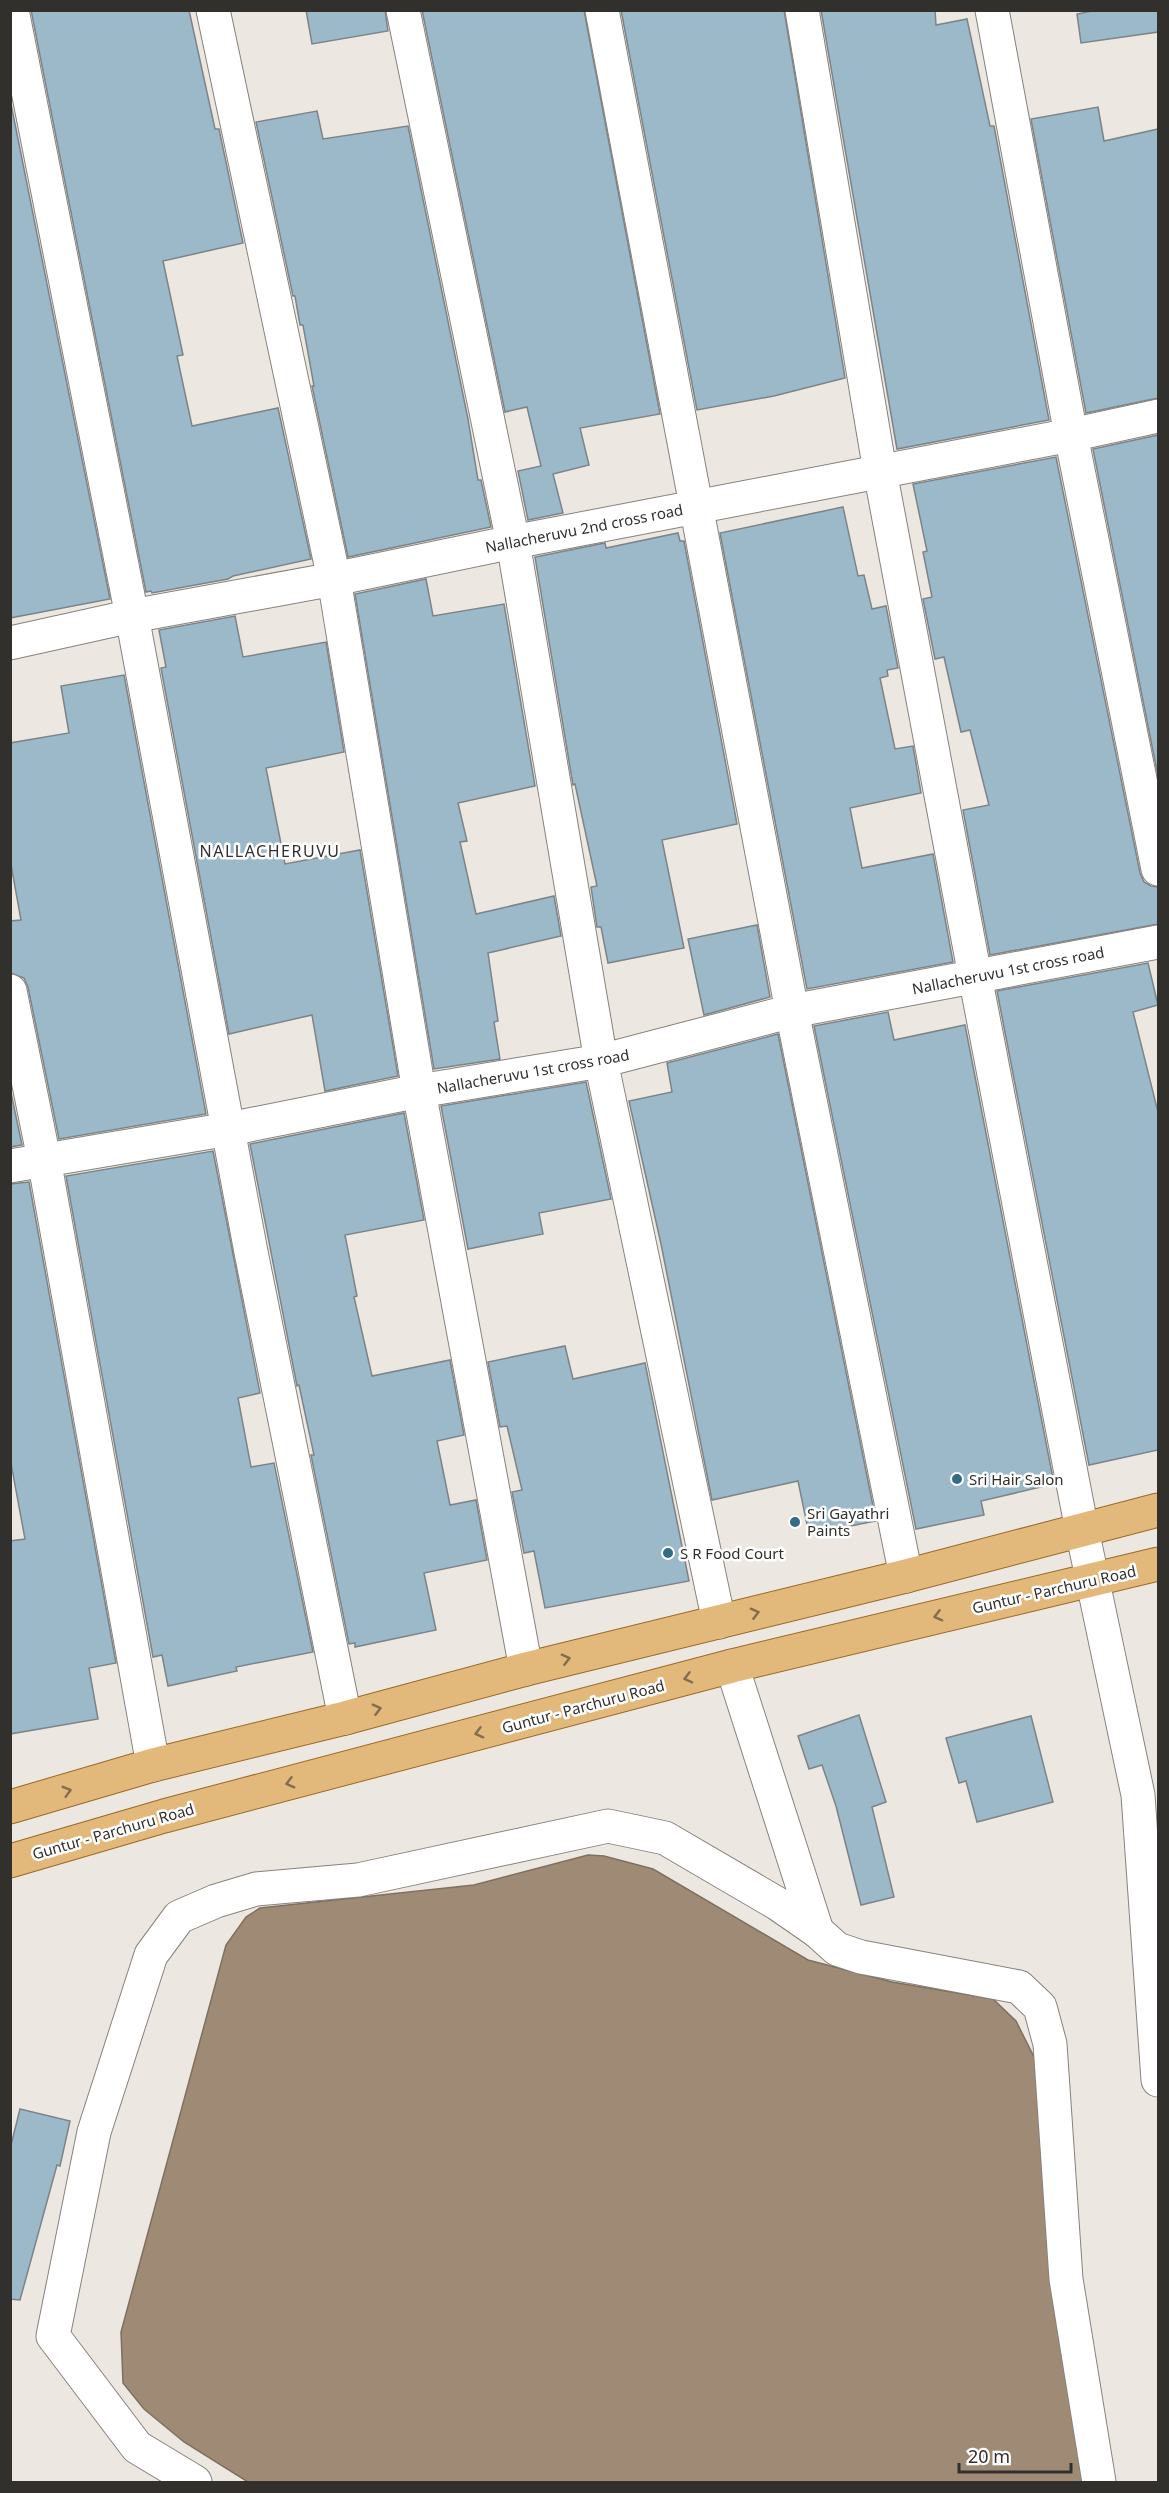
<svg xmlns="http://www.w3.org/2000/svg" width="1169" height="2493" font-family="'Noto Sans',sans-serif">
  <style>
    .water { fill: #9f8b75; stroke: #7e705f; stroke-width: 1.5 }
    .building { fill: #9bb9c9; stroke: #7c8488; stroke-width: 1.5 }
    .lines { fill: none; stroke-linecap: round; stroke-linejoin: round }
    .minor-casing { stroke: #87827d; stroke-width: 35 }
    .major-casing { stroke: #996a26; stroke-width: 35 }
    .minor { stroke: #fff; stroke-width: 33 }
    .major { stroke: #e3b87b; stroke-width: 33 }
    .oneway { stroke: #826d50 }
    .poi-dot { fill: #346b86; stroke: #fff; stroke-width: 2 }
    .labels { text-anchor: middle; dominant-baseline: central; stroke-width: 5; stroke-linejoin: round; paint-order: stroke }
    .street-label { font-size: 15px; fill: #32302d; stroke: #fff }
    .poi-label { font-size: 15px; fill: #32302d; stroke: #fff; text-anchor: start }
    .neighbourhood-label { font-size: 16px; letter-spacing: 1.5px; fill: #32302d; stroke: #fff }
  </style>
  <rect width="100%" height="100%" fill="#ede7e1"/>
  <!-- water -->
  <path class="water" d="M 588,1855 L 604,1856 L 653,1869 L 808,1960 L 892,1982 L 993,1999 L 1016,2021 L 1037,2063 L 1084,2482 L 248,2482 L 184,2442 L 144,2409 L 123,2383 L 121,2332 L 226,1945 L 246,1917 L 260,1908 L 474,1885 Z"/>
  <!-- building -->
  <g class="building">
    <path d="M 31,10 L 189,10 L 215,129 L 219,129 L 243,243 L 163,261 L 183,355 L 177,356 L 192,426 L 278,408 L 311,559 L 233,576 L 228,579 L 152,593 L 151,591 L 146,592 Z"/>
    <path d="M 306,10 L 385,10 L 388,31 L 312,44 Z"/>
    <path d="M 422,10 L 584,10 L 660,414 L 580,428 L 589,465 L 553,474 L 563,513 L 528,520 L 518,471 L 541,466 L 527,407 L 505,412 Z"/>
    <path d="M 621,10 L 784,10 L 845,378 L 774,396 L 697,410 Z"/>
    <path d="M 821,10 L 935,10 L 936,25 L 967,19 L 990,126 L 994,126 L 1049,420 L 897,449 Z"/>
    <path d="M 1097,10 L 1158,10 L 1158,32 L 1081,43 L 1077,14 Z"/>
    <path d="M 10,99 L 110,599 L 10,618 Z"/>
    <path d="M 1098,107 L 1104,141 L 1158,129 L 1158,398 L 1086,413 L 1031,119 Z"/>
    <path d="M 317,111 L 323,139 L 408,126 L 468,419 L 478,480 L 481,480 L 491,527 L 348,557 L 312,386 L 314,386 L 303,325 L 300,325 L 295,296 L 293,296 L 256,122 Z"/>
    <path d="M 1158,435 L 1158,776 L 1093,449 Z"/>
    <path d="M 1056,457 L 1140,873 L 1144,882 L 1151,886 L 1158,887 L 1158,924 L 990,955 L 963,810 L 989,805 L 970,730 L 961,732 L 944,657 L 935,659 L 923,599 L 932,597 L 923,552 L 927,551 L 913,484 Z"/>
    <path d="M 843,507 L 858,576 L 864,575 L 872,609 L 886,606 L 898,668 L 887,670 L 888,676 L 880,678 L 895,749 L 913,746 L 921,793 L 850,808 L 862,868 L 933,854 L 953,962 L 807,989 L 720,533 Z"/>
    <path d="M 678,533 L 680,541 L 684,541 L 737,824 L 662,840 L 684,948 L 608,963 L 601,927 L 597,927 L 591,887 L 597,886 L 575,784 L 573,785 L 535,557 L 605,543 L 606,548 Z"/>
    <path d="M 426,579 L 433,616 L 504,604 L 535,786 L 458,803 L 467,841 L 460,842 L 476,914 L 554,896 L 561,936 L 488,953 L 498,1021 L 494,1022 L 500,1059 L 434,1069 L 355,594 Z"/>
    <path d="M 235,616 L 243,657 L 326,642 L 344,752 L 266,768 L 285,864 L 360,850 L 398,1076 L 325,1091 L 312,1015 L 229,1034 L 161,668 L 166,667 L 159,630 Z"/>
    <path d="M 124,675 L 206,1114 L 59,1139 L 28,987 L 24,978 L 10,973 L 10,921 L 21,920 L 10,859 L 10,743 L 69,733 L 61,686 Z"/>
    <path d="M 757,925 L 770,997 L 704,1015 L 688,939 Z"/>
    <path d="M 1148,963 L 1158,1005 L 1133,1012 L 1158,1112 L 1158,1450 L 1089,1465 L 997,991 Z"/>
    <path d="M 888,1012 L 894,1040 L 965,1025 L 1054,1484 L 981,1501 L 984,1515 L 916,1529 L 814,1026 Z"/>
    <path d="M 778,1034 L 876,1521 L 809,1534 L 798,1481 L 712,1500 L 661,1244 L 629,1101 L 672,1092 L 667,1063 Z"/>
    <path d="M 586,1082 L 611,1199 L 539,1213 L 543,1234 L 468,1249 L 441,1106 Z"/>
    <path d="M 10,1088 L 22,1145 L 10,1147 Z"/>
    <path d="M 404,1113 L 424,1220 L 345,1235 L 357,1296 L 354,1297 L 372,1376 L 450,1360 L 464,1435 L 437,1441 L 450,1505 L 476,1500 L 487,1560 L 424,1573 L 436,1630 L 355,1647 L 355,1643 L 349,1644 L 311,1455 L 314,1455 L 299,1385 L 297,1386 L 250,1144 Z"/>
    <path d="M 213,1151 L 260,1393 L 238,1398 L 251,1467 L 274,1463 L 313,1652 L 236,1667 L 237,1671 L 168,1686 L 162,1655 L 153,1657 L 66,1176 Z"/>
    <path d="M 29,1182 L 116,1663 L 89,1668 L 98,1719 L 10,1734 L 10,1541 L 25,1539 L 10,1458 L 10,1184 Z"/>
    <path d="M 565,1346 L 573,1379 L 645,1363 L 689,1581 L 545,1608 L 534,1551 L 524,1553 L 512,1492 L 522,1490 L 507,1426 L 500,1427 L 488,1362 Z"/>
    <path d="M 859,1715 L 886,1802 L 872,1807 L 894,1897 L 861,1905 L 836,1806 L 822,1765 L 809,1769 L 798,1736 Z"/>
    <path d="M 1031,1716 L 1053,1802 L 977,1822 L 966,1781 L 959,1783 L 946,1738 Z"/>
    <path d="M 20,2109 L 70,2121 L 60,2166 L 57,2165 L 20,2300 L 10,2299 L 10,2149 Z"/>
  </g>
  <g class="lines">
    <defs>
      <g id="minor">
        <path d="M 12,10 L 132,616 L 251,1252 L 345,1718"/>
        <path d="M 213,10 L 334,579 L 419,1091 L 526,1669"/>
        <path d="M 403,10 L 513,542 L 601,1061 L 719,1622"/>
        <path d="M 602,10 L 792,1011 L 906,1576"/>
        <path d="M 802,10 L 880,471 L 975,976 L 1082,1530 L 1138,1795 L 1158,2080"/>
        <path d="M 992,10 L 1071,435 L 1158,869"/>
        <path d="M 10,643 L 132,616 L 334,579 L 513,542 L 1071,435 L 1158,416"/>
        <path d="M 10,991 L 44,1159 L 153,1765"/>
        <path d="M 10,1166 L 229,1129 L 419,1091 L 601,1061 L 792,1011 L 1158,942"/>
        <path d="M 732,1666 L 817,1931 L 837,1949 L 861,1957 L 1019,1987 L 1040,2007 L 1050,2044 L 1066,2279 L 1099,2482"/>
        <path d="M 195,2482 L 137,2447 L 53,2336 L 94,2132 L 151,1955 L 179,1917 L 216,1901 L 256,1889 L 358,1880 L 608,1826 L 665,1838 L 778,1904 L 817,1931"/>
      </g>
      <g id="major">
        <path d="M 10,1807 L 153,1765 L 345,1718 L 526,1669 L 906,1576 L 1158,1510"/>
        <path d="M 10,1861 L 164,1816 L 732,1666 L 1158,1564"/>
      </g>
    </defs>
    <!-- minor casing -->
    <use href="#minor" class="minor-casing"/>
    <!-- major casing -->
    <use href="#major" class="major-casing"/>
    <!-- minor -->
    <use href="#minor" class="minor"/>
    <!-- major -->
    <use href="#major" class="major"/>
  </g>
  <!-- one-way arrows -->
  <defs><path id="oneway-chevron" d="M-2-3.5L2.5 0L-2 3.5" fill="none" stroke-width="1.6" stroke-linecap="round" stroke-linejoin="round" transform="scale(1.5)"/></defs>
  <g class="oneway">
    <use href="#oneway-chevron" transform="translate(755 1613) rotate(-14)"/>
    <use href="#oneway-chevron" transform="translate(938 1616) rotate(166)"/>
    <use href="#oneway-chevron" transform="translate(566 1659) rotate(-14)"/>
    <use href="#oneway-chevron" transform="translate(688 1678) rotate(165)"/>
    <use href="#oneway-chevron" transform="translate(377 1709) rotate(-15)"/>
    <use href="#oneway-chevron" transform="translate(479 1733) rotate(165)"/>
    <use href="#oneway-chevron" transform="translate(290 1783) rotate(165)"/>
    <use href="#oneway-chevron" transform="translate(67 1791) rotate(-16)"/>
  </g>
  <!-- markers -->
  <g class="poi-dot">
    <circle cx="957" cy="1479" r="6"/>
    <circle cx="795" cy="1522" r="6"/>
    <circle cx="668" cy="1553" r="6"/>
  </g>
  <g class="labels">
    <!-- street labels -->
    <g class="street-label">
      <text transform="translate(584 528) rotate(-11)">Nallacheruvu 2nd cross road</text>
      <text transform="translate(1008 970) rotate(-11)">Nallacheruvu 1st cross road</text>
      <text transform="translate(533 1071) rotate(-10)">Nallacheruvu 1st cross road</text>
      <text transform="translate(1054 1589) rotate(-13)">Guntur - Parchuru Road</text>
      <text transform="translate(583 1706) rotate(-15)">Guntur - Parchuru Road</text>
      <text transform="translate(113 1831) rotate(-16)">Guntur - Parchuru Road</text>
    </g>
    <!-- poi labels -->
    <g class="poi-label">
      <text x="969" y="1479">Sri Hair Salon</text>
      <text x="807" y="1513">Sri Gayathri<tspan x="807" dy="17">Paints</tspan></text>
      <text x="680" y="1553">S R Food Court</text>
    </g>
    <!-- neighbourhood labels -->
    <g class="neighbourhood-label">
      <text x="270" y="851">NALLACHERUVU</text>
    </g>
  </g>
  <!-- border -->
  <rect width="1169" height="2493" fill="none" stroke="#32302d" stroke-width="24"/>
  <!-- scale -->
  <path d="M959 2463v9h112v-9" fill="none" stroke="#32302d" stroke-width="3"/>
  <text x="968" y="2463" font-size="18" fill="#32302d" stroke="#ffffff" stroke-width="4.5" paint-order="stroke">20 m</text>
</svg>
